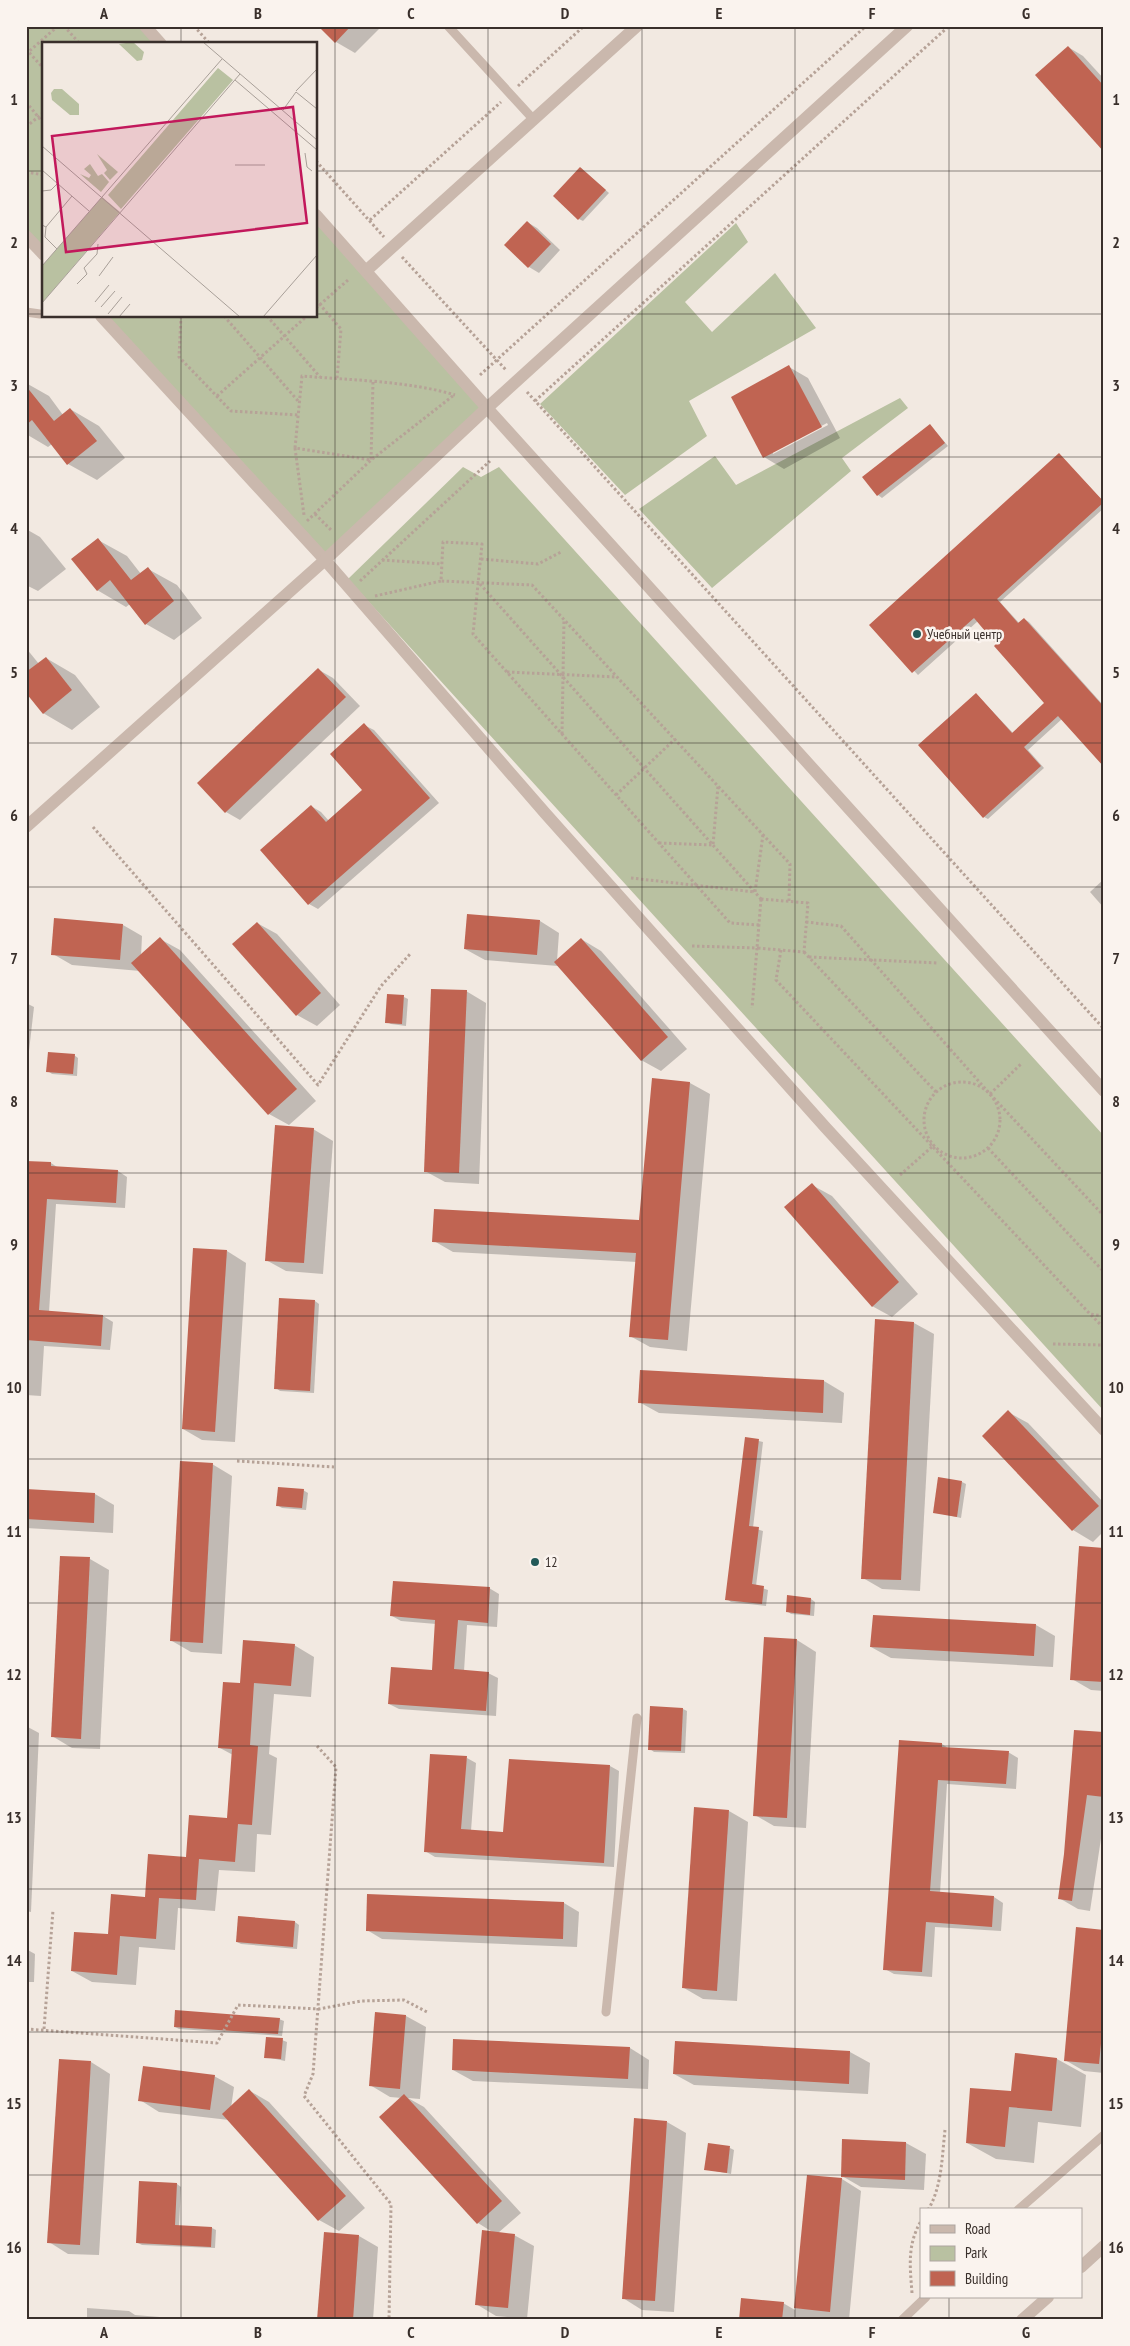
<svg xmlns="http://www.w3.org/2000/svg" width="1130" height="2346" font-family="'PT Sans Narrow',sans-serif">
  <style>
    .green { fill: #b9c1a1 }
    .shadow { fill: #0003; fill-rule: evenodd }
    .building { fill: #c06452 }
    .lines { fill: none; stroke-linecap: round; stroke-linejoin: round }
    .path { stroke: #b6a297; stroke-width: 3; stroke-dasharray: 2.5 2.5; stroke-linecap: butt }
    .service { stroke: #cab8ad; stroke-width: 9 }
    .minor { stroke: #cab8ad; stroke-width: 12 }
    .tertiary { stroke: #cab8ad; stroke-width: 12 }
    .grid { fill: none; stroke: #392f2b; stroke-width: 1; stroke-opacity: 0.55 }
    .poi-dot { fill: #235958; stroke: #faf3ee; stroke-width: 2 }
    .labels { text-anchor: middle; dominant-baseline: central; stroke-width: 5; stroke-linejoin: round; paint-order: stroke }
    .poi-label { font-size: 14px; fill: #392f2b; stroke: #faf3ee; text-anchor: start }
    .inset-road { fill: none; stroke: #a89f98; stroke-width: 1 }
    .view { fill: #c2185b; fill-opacity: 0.15; stroke: #c2185b; stroke-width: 2.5 }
    .inset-edge { fill: none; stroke: #392f2b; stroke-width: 2.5 }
    .neatline { fill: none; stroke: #392f2b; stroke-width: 2 }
    .grid-label { font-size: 16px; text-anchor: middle; font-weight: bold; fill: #392f2b }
  </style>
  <rect width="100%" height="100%" fill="#f2e9e1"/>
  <!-- green -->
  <g class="green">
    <path d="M 26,26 L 145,26 L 161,44 L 44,44 L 44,255 L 26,236 Z"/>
    <path d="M 316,215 L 487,408 L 325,560 L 101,316 L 316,316 Z"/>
    <path d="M 736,223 L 748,242 L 685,302 L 712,332 L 775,273 L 816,328 L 689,401 L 707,436 L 625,495 L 540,404 Z"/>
    <path d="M 900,398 L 908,408 L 842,458 L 851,471 L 712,588 L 639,509 L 715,456 L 736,485 Z"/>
    <path d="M 463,467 L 481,477 L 499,467 L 1104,1136 L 1104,1411 L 348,579 Z"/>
  </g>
  <!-- shadow -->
  <g class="shadow">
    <path d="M 320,26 L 382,26 L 355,53 L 336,42 Z"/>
    <path d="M 1068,47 L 1083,56 L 1104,79 L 1104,150 Z"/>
    <path d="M 581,168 L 609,193 L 583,221 L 579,219 Z"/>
    <path d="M 527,222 L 537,228 L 560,250 L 539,273 L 529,267 L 506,245 Z"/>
    <path d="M 789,367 L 808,378 L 840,438 L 784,469 L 764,457 L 732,397 ZM 827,423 L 828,425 L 773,454 L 773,452 Z"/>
    <path d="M 26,383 L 49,396 L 63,415 L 70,409 L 99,426 L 125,458 L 97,480 L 68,464 L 52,444 L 48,447 L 26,434 Z"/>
    <path d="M 930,425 L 948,446 L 882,498 L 878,495 L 864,477 Z"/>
    <path d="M 1059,455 L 1104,502 L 1104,508 L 1000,602 L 1020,624 L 1024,619 L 1029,622 L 1104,706 L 1104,765 L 1062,719 L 1028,750 L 1044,768 L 988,819 L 984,817 L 976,694 L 1013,733 L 1046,703 L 978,621 L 918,675 L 871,625 Z"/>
    <path d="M 26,529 L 40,537 L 66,569 L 38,591 L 26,585 Z"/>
    <path d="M 98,540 L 127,556 L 141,574 L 148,569 L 177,585 L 202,618 L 174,640 L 146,624 L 130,604 L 126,607 L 97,590 Z"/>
    <path d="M 26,648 L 39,664 L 46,658 L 75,675 L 100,707 L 72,730 L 43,713 L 28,693 L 26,694 Z"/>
    <path d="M 319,670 L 333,678 L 360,706 L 240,820 L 226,812 Z"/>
    <path d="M 364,725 L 374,730 L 439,803 L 318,909 L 309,904 L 311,806 L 321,812 L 329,821 L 364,790 Z"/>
    <path d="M 1104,879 L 1104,908 L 1090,892 Z"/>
    <path d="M 540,921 L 559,933 L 557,961 L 581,939 L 601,951 L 687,1049 L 661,1071 L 641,1060 L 558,966 L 485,960 L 465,949 Z"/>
    <path d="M 257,923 L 277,934 L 340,1005 L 317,1026 L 297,1015 Z"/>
    <path d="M 123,925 L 142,936 L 141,957 L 160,939 L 180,950 L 316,1101 L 289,1125 L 269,1114 L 140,971 L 72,965 L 53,954 Z"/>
    <path d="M 466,991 L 486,1003 L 479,1184 L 445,1182 L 425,1171 Z"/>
    <path d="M 404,997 L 408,999 L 406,1026 L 391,1024 L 387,1022 Z"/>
    <path d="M 26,1003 L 34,1007 L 28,1060 L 26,1060 Z"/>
    <path d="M 74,1055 L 78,1058 L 77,1076 L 52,1074 L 48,1071 Z"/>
    <path d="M 653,1080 L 690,1083 L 710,1094 L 687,1351 L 650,1347 L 630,1336 L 637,1262 L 453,1252 L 434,1241 L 640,1221 Z"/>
    <path d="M 313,1129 L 333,1141 L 323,1274 L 286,1271 L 266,1260 Z"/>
    <path d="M 26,1162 L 51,1163 L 57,1167 L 118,1171 L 127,1177 L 125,1208 L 56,1204 L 49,1312 L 103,1316 L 113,1322 L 110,1350 L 44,1346 L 41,1396 L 26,1395 Z"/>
    <path d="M 812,1185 L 832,1196 L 918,1294 L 892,1317 L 872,1306 Z"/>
    <path d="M 227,1251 L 246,1263 L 235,1442 L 202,1440 L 183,1429 Z"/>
    <path d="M 315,1301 L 319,1304 L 314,1393 L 280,1391 L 276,1388 Z"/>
    <path d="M 877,1321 L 914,1323 L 934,1334 L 920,1591 L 882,1589 L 863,1578 Z"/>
    <path d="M 641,1372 L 824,1381 L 844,1393 L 842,1423 L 659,1413 L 639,1402 Z"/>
    <path d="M 1008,1412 L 1028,1423 L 1104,1503 L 1104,1531 L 1093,1542 L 1073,1530 L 983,1436 Z"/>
    <path d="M 746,1438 L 763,1442 L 753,1528 L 763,1531 L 756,1586 L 768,1590 L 766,1606 L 731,1602 L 727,1599 Z"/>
    <path d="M 212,1464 L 232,1476 L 222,1654 L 191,1652 L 172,1641 Z"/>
    <path d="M 962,1482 L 966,1484 L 961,1518 L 934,1512 Z"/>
    <path d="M 26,1490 L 95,1494 L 114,1505 L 113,1533 L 26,1528 Z"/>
    <path d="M 303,1490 L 308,1493 L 306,1510 L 282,1508 L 277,1505 Z"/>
    <path d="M 1104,1549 L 1104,1691 L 1091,1690 L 1072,1679 Z"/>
    <path d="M 90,1559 L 109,1570 L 100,1749 L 72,1748 L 52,1736 Z"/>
    <path d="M 489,1588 L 499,1594 L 497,1627 L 467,1625 L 464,1671 L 488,1673 L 498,1678 L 496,1716 L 399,1709 L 389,1704 L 433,1671 L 436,1624 L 401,1621 L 392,1616 Z"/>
    <path d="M 788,1597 L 811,1599 L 815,1602 L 814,1616 L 791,1614 L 787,1611 Z"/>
    <path d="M 1036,1625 L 1055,1636 L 1053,1667 L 891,1658 L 871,1647 Z"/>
    <path d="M 797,1640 L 816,1652 L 806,1828 L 774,1826 L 755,1815 Z"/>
    <path d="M 294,1645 L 314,1657 L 311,1697 L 274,1694 L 269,1754 L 277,1758 L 271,1835 L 257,1834 L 255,1872 L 219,1870 L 215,1911 L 178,1908 L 175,1950 L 139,1947 L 136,1985 L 92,1982 L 72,1971 L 228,1820 L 233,1755 L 220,1748 L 241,1684 Z"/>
    <path d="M 683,1709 L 687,1711 L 685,1753 L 654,1752 L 650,1749 Z"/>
    <path d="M 26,1726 L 39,1733 L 31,1912 L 26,1911 Z"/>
    <path d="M 1104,1734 L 1104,1819 L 1090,1911 L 1078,1909 L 1059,1898 L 1066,1854 Z"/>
    <path d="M 942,1744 L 948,1748 L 1008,1752 L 1018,1758 L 1016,1789 L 947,1784 L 940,1893 L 994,1897 L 1003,1903 L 1001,1931 L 935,1927 L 932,1977 L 894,1974 L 885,1969 Z"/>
    <path d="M 467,1758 L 476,1763 L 471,1831 L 504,1833 L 610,1766 L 619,1771 L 614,1867 L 435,1857 L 425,1851 Z"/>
    <path d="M 729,1811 L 748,1822 L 737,2001 L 703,1999 L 684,1988 Z"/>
    <path d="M 1103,1861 L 1104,1861 L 1104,1894 L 1101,1893 Z"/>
    <path d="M 368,1895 L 564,1903 L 579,1912 L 577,1947 L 382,1939 L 367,1930 Z"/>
    <path d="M 295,1922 L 299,1925 L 297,1949 L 241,1944 L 237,1942 Z"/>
    <path d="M 1104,1931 L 1104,2073 L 1084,2071 L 1065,2060 Z"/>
    <path d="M 26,1949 L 35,1954 L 34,1982 L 26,1982 Z"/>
    <path d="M 376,2014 L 406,2016 L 426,2027 L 420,2099 L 408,2098 L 424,2107 L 521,2213 L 498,2233 L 514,2235 L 534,2246 L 527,2319 L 496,2316 L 476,2304 L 494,2233 L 478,2223 L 402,2098 L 390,2097 L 370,2085 Z"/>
    <path d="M 279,2019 L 284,2021 L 282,2036 L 179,2029 L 175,2027 Z"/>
    <path d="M 282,2040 L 287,2042 L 285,2061 L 266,2057 Z"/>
    <path d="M 676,2043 L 850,2052 L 870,2063 L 868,2094 L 694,2085 L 674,2074 Z"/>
    <path d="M 630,2048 L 649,2060 L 648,2089 L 473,2081 L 453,2070 Z"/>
    <path d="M 1016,2055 L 1057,2059 L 1086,2075 L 1081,2127 L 1038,2122 L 1034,2163 L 996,2159 L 967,2143 L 1012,2093 Z"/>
    <path d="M 91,2062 L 110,2074 L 99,2255 L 68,2254 L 49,2242 Z"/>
    <path d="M 214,2076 L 234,2087 L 231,2108 L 250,2091 L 269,2102 L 365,2208 L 339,2231 L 319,2220 L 229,2120 L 159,2112 L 140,2100 Z"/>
    <path d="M 667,2122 L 686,2133 L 674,2312 L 642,2310 L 623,2298 Z"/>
    <path d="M 843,2140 L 906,2143 L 926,2154 L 924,2190 L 861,2187 L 842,2176 Z"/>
    <path d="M 730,2148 L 734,2150 L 731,2174 L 705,2169 Z"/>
    <path d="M 808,2176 L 842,2179 L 861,2191 L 849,2320 L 824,2320 L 812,2317 L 812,2320 L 740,2320 L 783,2303 L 795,2310 Z"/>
    <path d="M 140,2183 L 177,2184 L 181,2187 L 179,2226 L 212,2228 L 216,2230 L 215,2248 L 142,2245 L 138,2243 Z"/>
    <path d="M 359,2236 L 378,2247 L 373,2320 L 318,2320 Z"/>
    <path d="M 87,2308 L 129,2311 L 135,2315 L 197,2320 L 87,2320 Z"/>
  </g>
  <!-- building -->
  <g class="building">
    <path d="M 318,26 L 351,26 L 335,43 Z"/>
    <path d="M 1068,46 L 1104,86 L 1104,152 L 1035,75 Z"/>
    <path d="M 580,167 L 606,190 L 578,220 L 553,196 Z"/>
    <path d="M 527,221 L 551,244 L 528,268 L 504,245 Z"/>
    <path d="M 789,365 L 822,427 L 763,458 L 731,397 Z"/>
    <path d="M 26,386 L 54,421 L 70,408 L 97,441 L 67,465 L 32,420 L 26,425 Z"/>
    <path d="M 930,424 L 945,443 L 877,496 L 862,477 Z"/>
    <path d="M 1059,453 L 1104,502 L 997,599 L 1018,623 L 1024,618 L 1104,707 L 1104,767 L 1058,716 L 1024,747 L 1041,766 L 983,818 L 918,745 L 976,693 L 1012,733 L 1044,703 L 994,646 L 996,644 L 974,618 L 912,673 L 869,625 Z"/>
    <path d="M 98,538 L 131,580 L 148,567 L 174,601 L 145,625 L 110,580 L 97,591 L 71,559 Z"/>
    <path d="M 46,657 L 72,690 L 43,714 L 26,693 L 26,672 Z"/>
    <path d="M 318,668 L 346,697 L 225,813 L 197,783 Z"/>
    <path d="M 364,723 L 430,798 L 308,905 L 260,850 L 311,805 L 326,822 L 362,790 L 330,754 Z"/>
    <path d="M 467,914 L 540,920 L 537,955 L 464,949 Z"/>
    <path d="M 54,918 L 123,924 L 120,960 L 51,955 Z"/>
    <path d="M 257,922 L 321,993 L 296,1016 L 232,944 Z"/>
    <path d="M 160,937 L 297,1089 L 268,1115 L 131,963 Z"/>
    <path d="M 581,938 L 668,1037 L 641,1061 L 554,962 Z"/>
    <path d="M 431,989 L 467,990 L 459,1173 L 424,1172 Z"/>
    <path d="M 387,994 L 404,995 L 402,1024 L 385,1023 Z"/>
    <path d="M 48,1052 L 75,1054 L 73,1074 L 46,1072 Z"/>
    <path d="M 652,1078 L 690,1082 L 668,1340 L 629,1337 L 636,1253 L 432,1242 L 434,1209 L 639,1220 Z"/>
    <path d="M 275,1125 L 314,1128 L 304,1263 L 265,1261 Z"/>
    <path d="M 26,1161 L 51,1162 L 51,1166 L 118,1170 L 116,1203 L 47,1199 L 39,1310 L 103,1315 L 101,1346 L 26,1340 Z"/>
    <path d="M 812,1183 L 899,1282 L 872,1307 L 784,1207 Z"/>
    <path d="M 193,1248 L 227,1250 L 215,1432 L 182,1429 Z"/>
    <path d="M 279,1298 L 315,1300 L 310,1391 L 274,1389 Z"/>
    <path d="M 875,1319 L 914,1322 L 901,1580 L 861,1579 Z"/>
    <path d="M 640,1370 L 824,1380 L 823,1413 L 638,1403 Z"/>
    <path d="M 1008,1410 L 1099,1506 L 1072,1531 L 982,1436 Z"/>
    <path d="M 745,1437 L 759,1439 L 749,1526 L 759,1527 L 752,1584 L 764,1586 L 762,1604 L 725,1600 Z"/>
    <path d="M 180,1461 L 213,1463 L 203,1643 L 170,1641 Z"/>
    <path d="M 938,1477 L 962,1481 L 957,1517 L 933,1513 Z"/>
    <path d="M 278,1487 L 304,1489 L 302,1508 L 276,1506 Z"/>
    <path d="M 26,1489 L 95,1493 L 94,1523 L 26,1519 Z"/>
    <path d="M 1079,1546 L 1104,1548 L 1104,1682 L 1070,1680 Z"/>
    <path d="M 60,1556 L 90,1557 L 81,1739 L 51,1737 Z"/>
    <path d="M 393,1581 L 490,1587 L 488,1623 L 458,1620 L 454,1669 L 489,1672 L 486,1711 L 388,1704 L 391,1667 L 432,1670 L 435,1620 L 390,1616 Z"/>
    <path d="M 787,1595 L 811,1598 L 810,1615 L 786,1612 Z"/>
    <path d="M 873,1615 L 1036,1624 L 1034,1656 L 870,1647 Z"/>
    <path d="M 764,1637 L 797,1639 L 787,1818 L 753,1816 Z"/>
    <path d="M 243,1640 L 295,1644 L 291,1686 L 254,1683 L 250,1745 L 258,1746 L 252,1825 L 238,1824 L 235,1862 L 199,1859 L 196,1900 L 159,1898 L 156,1939 L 120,1936 L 117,1975 L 71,1971 L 74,1932 L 108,1934 L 111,1894 L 145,1897 L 148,1854 L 186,1857 L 189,1815 L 227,1818 L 232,1749 L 218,1748 L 223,1682 L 240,1683 Z"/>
    <path d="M 650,1706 L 683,1708 L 681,1751 L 648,1750 Z"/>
    <path d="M 1074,1730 L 1104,1732 L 1104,1797 L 1087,1795 L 1072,1901 L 1058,1899 L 1064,1854 Z"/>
    <path d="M 899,1740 L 942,1743 L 942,1747 L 1009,1751 L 1006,1784 L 938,1780 L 930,1891 L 994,1896 L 992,1927 L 926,1922 L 922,1972 L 883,1970 Z"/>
    <path d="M 430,1754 L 467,1756 L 461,1829 L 503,1832 L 509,1759 L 610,1765 L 604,1863 L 424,1852 Z"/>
    <path d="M 694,1807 L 729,1810 L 717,1991 L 682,1988 Z"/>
    <path d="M 367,1894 L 564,1902 L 563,1939 L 366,1931 Z"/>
    <path d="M 238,1916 L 295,1921 L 293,1947 L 236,1942 Z"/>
    <path d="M 1076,1927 L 1104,1930 L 1104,2013 L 1099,2064 L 1064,2061 Z"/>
    <path d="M 175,2010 L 280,2018 L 278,2034 L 174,2027 Z"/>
    <path d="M 375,2012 L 406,2015 L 400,2089 L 369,2086 Z"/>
    <path d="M 266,2037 L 283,2038 L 281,2059 L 264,2058 Z"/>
    <path d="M 453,2039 L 630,2047 L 628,2079 L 452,2070 Z"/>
    <path d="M 675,2041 L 850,2051 L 849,2084 L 673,2074 Z"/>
    <path d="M 1015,2053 L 1057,2058 L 1052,2111 L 1009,2107 L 1005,2147 L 966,2143 L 970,2088 L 1011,2091 Z"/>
    <path d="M 59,2059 L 91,2061 L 80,2245 L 47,2243 Z"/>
    <path d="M 143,2066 L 215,2075 L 210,2110 L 138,2101 Z"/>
    <path d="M 249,2089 L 346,2196 L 318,2221 L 222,2114 Z"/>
    <path d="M 404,2094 L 502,2201 L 477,2224 L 379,2117 Z"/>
    <path d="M 634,2118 L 667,2121 L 655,2301 L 622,2299 Z"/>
    <path d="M 842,2139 L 906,2142 L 905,2180 L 841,2177 Z"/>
    <path d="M 708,2143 L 730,2146 L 727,2173 L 704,2170 Z"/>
    <path d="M 807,2175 L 842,2178 L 830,2312 L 794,2308 Z"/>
    <path d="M 139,2181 L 177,2183 L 175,2225 L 212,2227 L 211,2247 L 136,2243 Z"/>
    <path d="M 482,2230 L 515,2234 L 508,2308 L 475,2305 Z"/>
    <path d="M 324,2232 L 359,2235 L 353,2320 L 317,2320 Z"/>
    <path d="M 741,2298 L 784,2302 L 782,2320 L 739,2320 Z"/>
  </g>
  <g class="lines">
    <!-- path -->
    <g class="path">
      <path d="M 64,26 L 80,44"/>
      <path d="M 194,26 L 210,44"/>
      <path d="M 26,49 L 44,69"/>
      <path d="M 26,54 L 58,26"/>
      <path d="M 518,86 L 584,26"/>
      <path d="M 26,102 L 44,124"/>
      <path d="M 26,127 L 44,112"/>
      <path d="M 316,161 L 384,237"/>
      <path d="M 26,172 L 44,175"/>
      <path d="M 370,220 L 501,102"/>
      <path d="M 402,257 L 506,370"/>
      <path d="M 316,300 L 341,329 L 337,379"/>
      <path d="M 316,308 L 348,280"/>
      <path d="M 181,316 L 179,357 L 231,411 L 298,415"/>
      <path d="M 224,316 L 299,402"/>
      <path d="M 267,316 L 320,377"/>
      <path d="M 480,375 L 866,26"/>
      <path d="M 373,382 L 371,460 L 295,448 L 302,376 C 349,380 409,381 455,395"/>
      <path d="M 527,392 L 1104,1029"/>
      <path d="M 217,396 L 307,316"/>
      <path d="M 535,401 L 949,26"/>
      <path d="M 295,448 L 304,515"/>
      <path d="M 315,514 L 332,531"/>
      <path d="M 307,521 L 371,460 L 454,395"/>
      <path d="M 481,559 L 538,564 L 561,552"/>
      <path d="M 382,560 L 442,564"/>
      <path d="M 360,581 L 490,461"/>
      <path d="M 480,584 L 761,899"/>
      <path d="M 375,596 L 441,581"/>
      <path d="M 507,672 L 617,677"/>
      <path d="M 562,734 L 564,619"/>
      <path d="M 616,795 L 675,739"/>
      <path d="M 93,827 L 318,1085 L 381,986 L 411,953"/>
      <path d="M 659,843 L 713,845 L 718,786"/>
      <path d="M 631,878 L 755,892 L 763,835"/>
      <path d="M 761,899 L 808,903 L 804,952 L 757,948 Z"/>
      <path d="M 806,922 L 841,926 L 990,1094 L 1104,1216"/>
      <path d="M 759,925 L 730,923 L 473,634 L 482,544 L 443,542 L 441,581 L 532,585 L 790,864 L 789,901"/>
      <path d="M 692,946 L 757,948 L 752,1008"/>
      <path d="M 781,950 L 776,980 L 1090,1314 L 1104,1316"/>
      <path d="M 804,952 L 936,1092"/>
      <path d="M 809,957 L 938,963"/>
      <circle cx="962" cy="1120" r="38"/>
      <path d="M 990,1094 L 1022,1063"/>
      <path d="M 988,1148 L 1104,1272"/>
      <path d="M 900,1175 L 933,1146"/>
      <path d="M 1091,1315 L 1104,1328"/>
      <path d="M 1053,1344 L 1104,1345"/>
      <path d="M 237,1461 L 334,1467"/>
      <path d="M 317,1746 L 336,1767 L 313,2074 L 304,2096 L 391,2204 L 389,2320"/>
      <path d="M 26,2029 L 217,2043 L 238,2005 L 319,2009 L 361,2001 L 404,2000 L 429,2013"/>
      <path d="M 44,2029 L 53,1910"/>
      <path d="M 928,2210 C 942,2187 942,2156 945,2130"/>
      <path d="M 912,2293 C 910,2266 907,2245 921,2221"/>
    </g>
    <!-- service -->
    <g class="service">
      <path d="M 448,26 L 534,120"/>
      <path d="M 26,312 L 40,314"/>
      <path d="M 606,2012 L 637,1718"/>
      <path d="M 1018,2210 L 1104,2135"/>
      <path d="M 902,2320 L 926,2297"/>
    </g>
    <!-- minor -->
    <g class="minor">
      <path d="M 145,26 L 161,44"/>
      <path d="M 316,215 L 487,408 L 1104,1091"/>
      <path d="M 26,236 L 44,255"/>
      <path d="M 367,270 L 637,26"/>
      <path d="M 101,316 L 325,560 L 545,813 L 826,1128 L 1104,1430"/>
      <path d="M 1081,2267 L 1104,2246"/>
      <path d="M 1022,2320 L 1048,2297"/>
    </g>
    <!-- tertiary -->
    <path class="tertiary" d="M 26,827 L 325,560 L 487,408 L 907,26"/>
  </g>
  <!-- grid -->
  <path class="grid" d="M 181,26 L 181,44M 335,26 L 335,2320M 488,26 L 488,2320M 642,26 L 642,2320M 795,26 L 795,2320M 949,26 L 949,2210M 26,171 L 44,171M 316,171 L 1104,171M 26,314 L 44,314M 316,314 L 1104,314M 181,316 L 181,2320M 26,457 L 1104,457M 26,600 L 1104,600M 26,743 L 1104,743M 26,887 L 1104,887M 26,1030 L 1104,1030M 26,1173 L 1104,1173M 26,1316 L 1104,1316M 26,1459 L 1104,1459M 26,1603 L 1104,1603M 26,1746 L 1104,1746M 26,1889 L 1104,1889M 26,2032 L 1104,2032M 26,2175 L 1104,2175M 949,2297 L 949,2320"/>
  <!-- markers -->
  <g class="poi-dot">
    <circle cx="917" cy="634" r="5"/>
    <circle cx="535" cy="1562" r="5"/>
  </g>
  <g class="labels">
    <!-- poi labels -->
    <g class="poi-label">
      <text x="927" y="634">Учебный центр</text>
      <text x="545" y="1562">12</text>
    </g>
  </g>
  <!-- overview -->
  <g transform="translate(42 42)">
    <rect width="275" height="275" fill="#f2e9e1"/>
    <path d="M 91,0 L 102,10 L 100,18 L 95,19 L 77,2 ZM 176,26 L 191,38 L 79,167 L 66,153 ZM 12,47 L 20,47 L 37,62 L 37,73 L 28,73 L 10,58 L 9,51 ZM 55,112 L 76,130 L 68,138 L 62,131 L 65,128 ZM 48,122 L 56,134 L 60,132 L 67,140 L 59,150 L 38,132 L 47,136 L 49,133 L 42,127 ZM 60,155 L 78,170 L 0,261 L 0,224 Z" fill="#b9c1a1"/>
    <path class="inset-road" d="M 161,0 L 275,98M 193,38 L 275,108M 254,49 L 275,27M 241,68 L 254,50 L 275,67M 0,104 L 198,275M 263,111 L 265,125 L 270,129M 193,123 L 223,123M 0,128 L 47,169M 0,149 L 9,148 L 15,142M 0,183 L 4,185 L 30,154M 4,185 L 3,195 L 15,207M 0,224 L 180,17M 57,234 L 71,215M 35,242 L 45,232 L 42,226 L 55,212 L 56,202M 53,260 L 67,243M 0,261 L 198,32M 59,265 L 73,249M 66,272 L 80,255M 77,275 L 88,262M 221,275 L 275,213"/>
    <path class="view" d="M 251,65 L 265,181 L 24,210 L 10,94 Z"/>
    <rect width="275" height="275" class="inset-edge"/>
  </g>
  <!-- border -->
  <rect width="1130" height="2346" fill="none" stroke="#faf3ee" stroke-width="55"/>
  <!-- legend -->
  <rect x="920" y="2208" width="162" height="90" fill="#faf3ee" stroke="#ada5a0"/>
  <rect x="930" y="2225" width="25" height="8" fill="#cab8ad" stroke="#ada5a0"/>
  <text x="965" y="2234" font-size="15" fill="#392f2b">Road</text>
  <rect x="930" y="2246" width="25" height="15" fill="#b9c1a1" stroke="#ada5a0"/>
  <text x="965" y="2258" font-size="15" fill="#392f2b">Park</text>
  <rect x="930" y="2271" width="25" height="15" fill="#c06452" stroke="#ada5a0"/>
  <text x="965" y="2284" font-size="15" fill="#392f2b">Building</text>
  <rect x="28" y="28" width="1074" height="2290" class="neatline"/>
  <g class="grid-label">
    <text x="104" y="19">A</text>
    <text x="258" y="19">B</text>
    <text x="411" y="19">C</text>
    <text x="565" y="19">D</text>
    <text x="719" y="19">E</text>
    <text x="872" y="19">F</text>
    <text x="1026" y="19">G</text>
    <text x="14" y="105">1</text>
    <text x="1116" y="105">1</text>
    <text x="14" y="248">2</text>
    <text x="1116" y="248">2</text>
    <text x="14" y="391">3</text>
    <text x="1116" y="391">3</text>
    <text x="14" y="534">4</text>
    <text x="1116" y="534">4</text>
    <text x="14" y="678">5</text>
    <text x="1116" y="678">5</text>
    <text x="14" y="821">6</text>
    <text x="1116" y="821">6</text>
    <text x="14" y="964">7</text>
    <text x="1116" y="964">7</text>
    <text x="14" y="1107">8</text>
    <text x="1116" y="1107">8</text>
    <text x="14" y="1250">9</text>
    <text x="1116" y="1250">9</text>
    <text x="14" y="1393">10</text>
    <text x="1116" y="1393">10</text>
    <text x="14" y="1537">11</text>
    <text x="1116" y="1537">11</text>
    <text x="14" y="1680">12</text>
    <text x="1116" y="1680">12</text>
    <text x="14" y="1823">13</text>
    <text x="1116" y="1823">13</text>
    <text x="14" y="1966">14</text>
    <text x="1116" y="1966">14</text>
    <text x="14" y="2109">15</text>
    <text x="1116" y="2109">15</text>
    <text x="14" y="2253">16</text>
    <text x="1116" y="2253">16</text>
    <text x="104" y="2338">A</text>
    <text x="258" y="2338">B</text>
    <text x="411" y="2338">C</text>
    <text x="565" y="2338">D</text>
    <text x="719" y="2338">E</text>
    <text x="872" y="2338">F</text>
    <text x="1026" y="2338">G</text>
  </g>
</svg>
